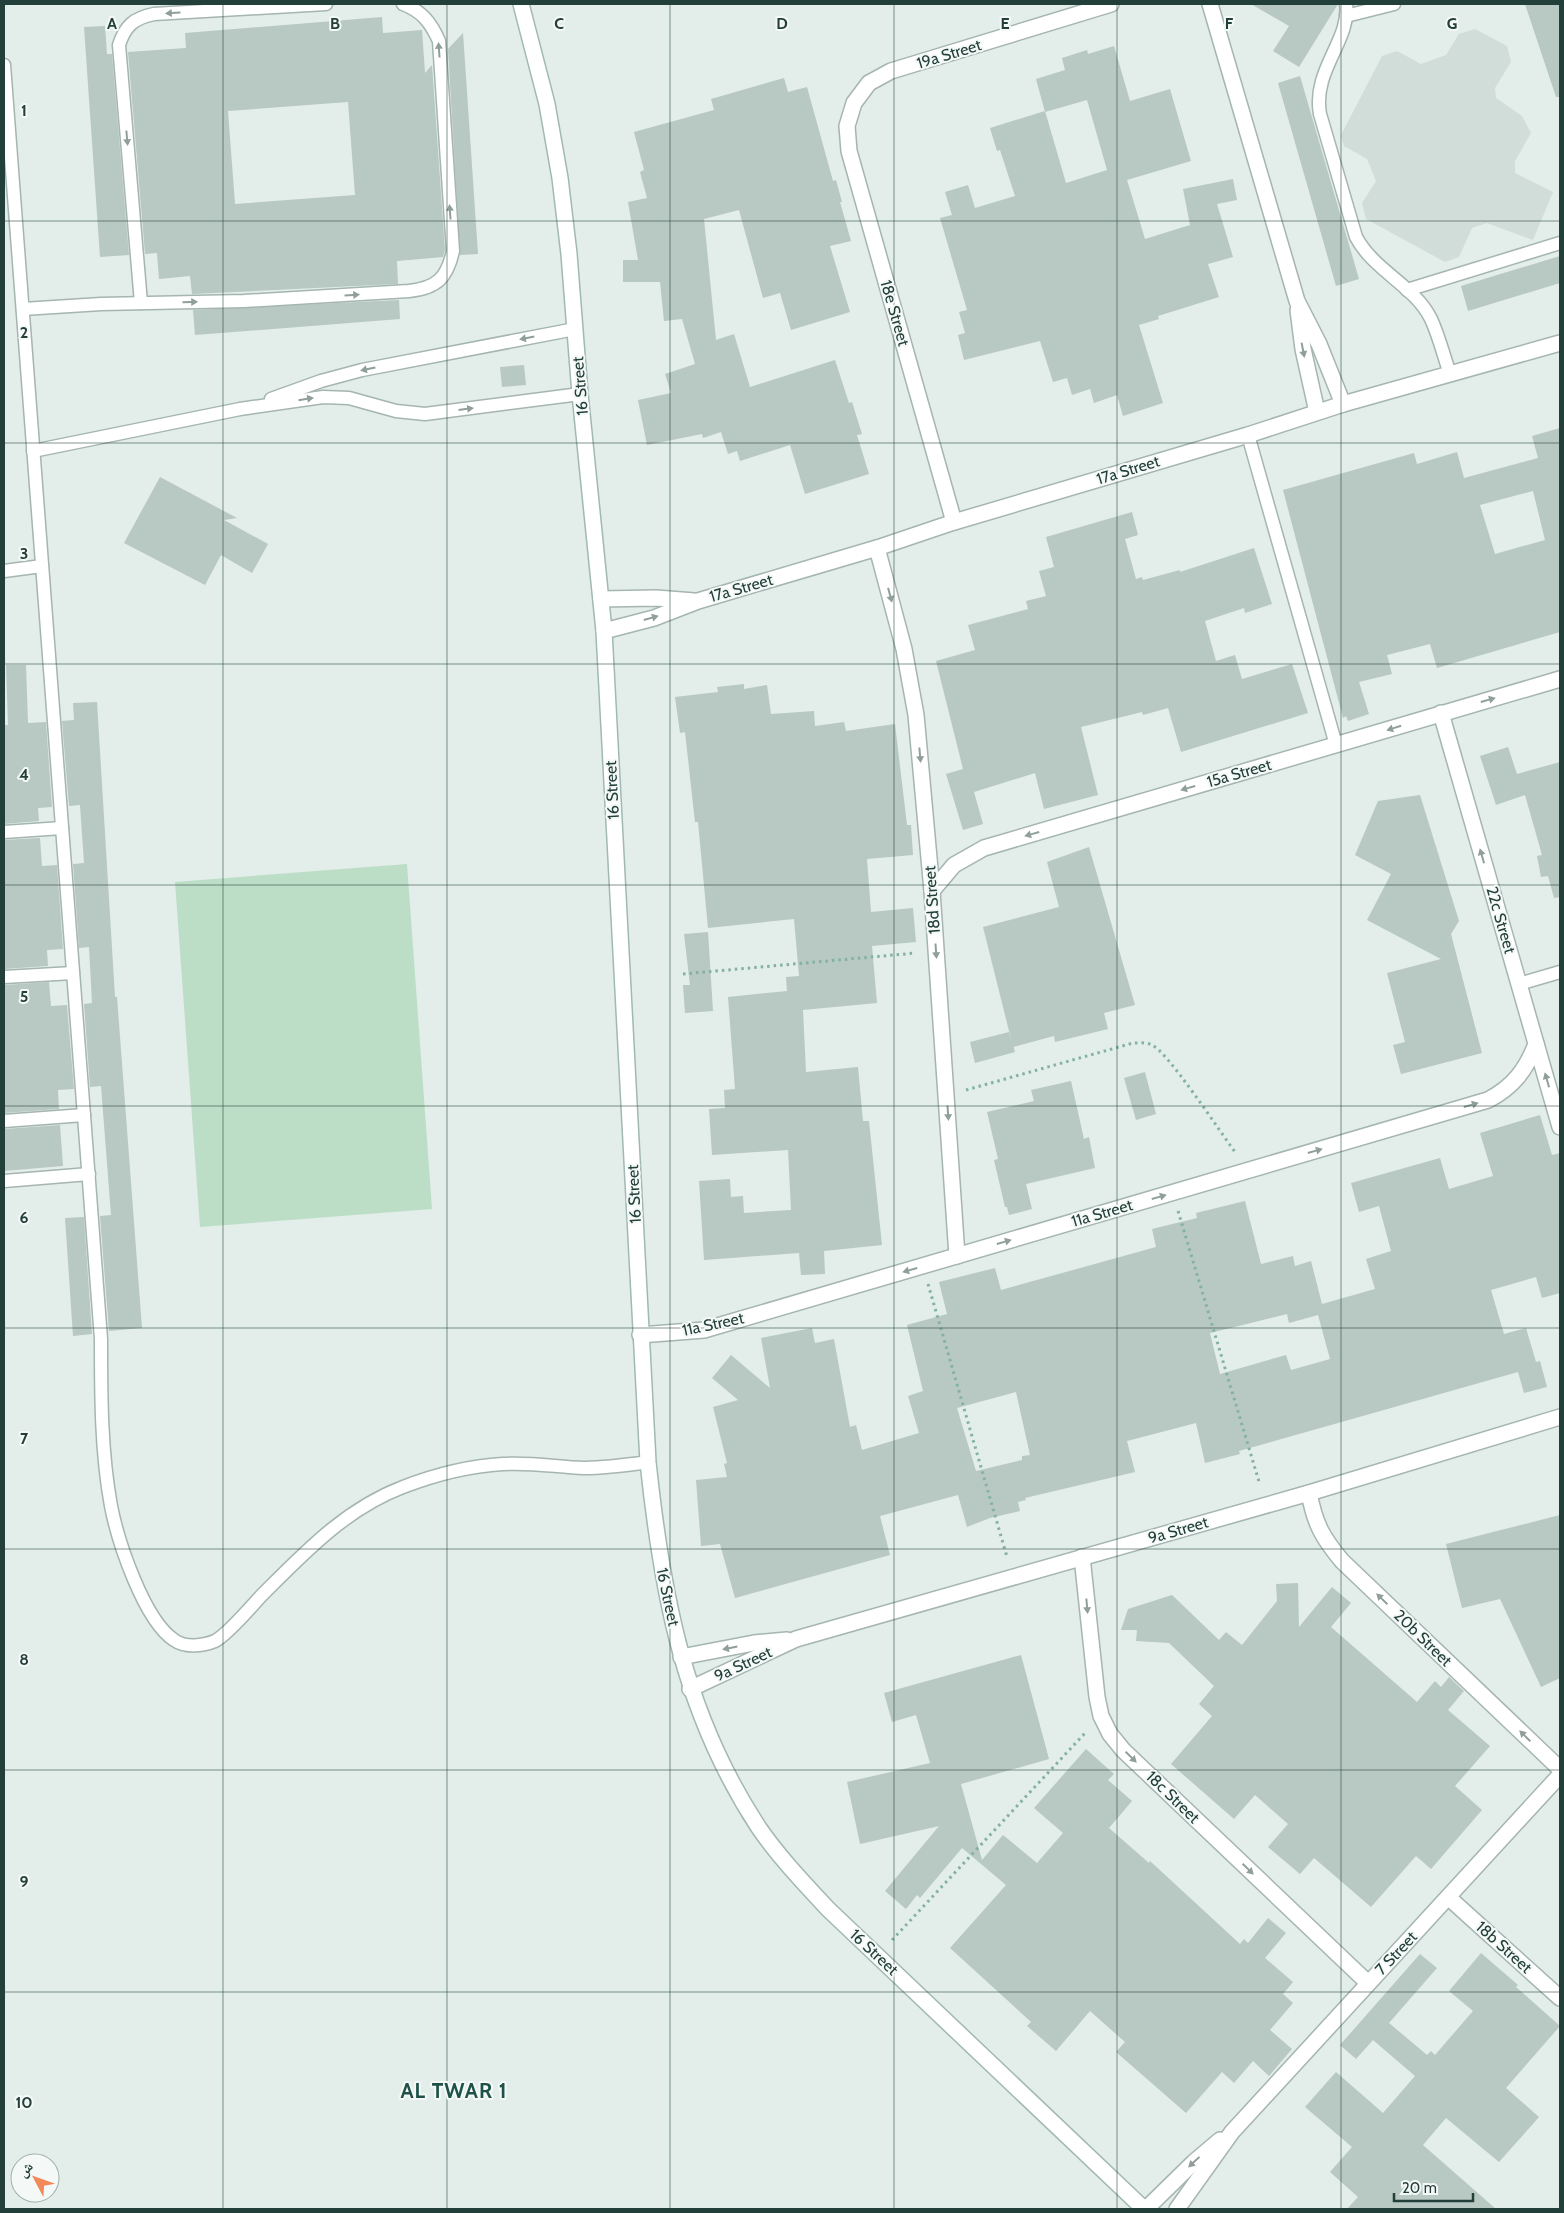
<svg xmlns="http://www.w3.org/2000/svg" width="1564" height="2213" font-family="Cabin,'Noto Naskh Arabic',sans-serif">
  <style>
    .built { fill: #d1ddd8 }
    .pitch { fill: #bcdec7 }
    .building { fill: #b8c8c2; fill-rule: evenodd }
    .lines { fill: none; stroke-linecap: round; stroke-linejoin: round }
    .lane-casing { stroke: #a5b5b1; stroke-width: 15 }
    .street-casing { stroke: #a5b5b1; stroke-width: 18 }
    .secondary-casing { stroke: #a1b9b2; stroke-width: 18 }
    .path { stroke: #83b1a5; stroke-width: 3; stroke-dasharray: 2.5 4; stroke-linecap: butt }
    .lane { stroke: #fff; stroke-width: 12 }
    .street { stroke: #fff; stroke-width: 15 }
    .secondary { stroke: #fff; stroke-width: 15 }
    .oneway { fill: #909f9c }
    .grid { fill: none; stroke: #223f39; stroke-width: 1; stroke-opacity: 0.55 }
    .labels { text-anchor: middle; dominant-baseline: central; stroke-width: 4; stroke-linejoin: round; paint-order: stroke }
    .street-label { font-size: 16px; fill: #223f39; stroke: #f4f9f7 }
    .district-label { font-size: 21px; font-weight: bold; letter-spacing: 1px; fill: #1e5247; stroke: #f4f9f7 }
    .grid-label { font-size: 16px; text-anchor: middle; font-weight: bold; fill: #223f39; stroke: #f4f9f7; stroke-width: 4; stroke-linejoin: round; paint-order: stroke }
  </style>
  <rect width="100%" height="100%" fill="#e3ede9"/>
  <!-- built -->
  <path class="built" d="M 1475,29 L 1507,46 L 1511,62 L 1495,88 L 1496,98 L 1522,116 L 1531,133 L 1515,161 L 1515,173 L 1553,192 L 1533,240 L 1487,223 L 1472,228 L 1459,257 L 1445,262 L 1366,219 L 1362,203 L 1376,181 L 1367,159 L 1344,146 L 1341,135 L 1382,56 L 1397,51 L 1421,64 L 1446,55 L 1459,34 Z"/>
  <!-- pitch -->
  <path class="pitch" d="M 407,864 L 432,1209 L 200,1227 L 175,882 Z"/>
  <!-- building -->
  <g class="building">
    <path d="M 1251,4 L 1338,4 L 1299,67 L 1273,51 L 1289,26 Z"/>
    <path d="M 1525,4 L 1560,4 L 1560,97 L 1556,97 Z"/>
    <path d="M 382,17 L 383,33 L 422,30 L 425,73 L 432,65 L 445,250 L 443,257 L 397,261 L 398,284 L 192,294 L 190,276 L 159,279 L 157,253 L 145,254 L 128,52 L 186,48 L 185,33 ZM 348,102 L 355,195 L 235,204 L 228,111 Z"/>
    <path d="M 105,26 L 107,54 L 112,54 L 129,255 L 100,257 L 84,27 Z"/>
    <path d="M 463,33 L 478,254 L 460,255 L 448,49 Z"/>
    <path d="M 1114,46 L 1130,101 L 1170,89 L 1191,161 L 1127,180 L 1145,239 L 1190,225 L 1183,189 L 1233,179 L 1237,200 L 1217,204 L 1233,257 L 1208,264 L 1219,297 L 1158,316 L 1159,319 L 1139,325 L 1163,403 L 1123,416 L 1117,395 L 1094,403 L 1090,389 L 1072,395 L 1067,378 L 1053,382 L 1040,341 L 964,360 L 958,335 L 965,333 L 959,312 L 967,310 L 940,218 L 952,215 L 945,192 L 968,185 L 975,208 L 1015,196 L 1000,150 L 997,151 L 990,128 L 1045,111 L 1066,183 L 1107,170 L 1087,100 L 1045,112 L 1036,79 L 1065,70 L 1062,58 L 1087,50 L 1088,54 Z"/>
    <path d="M 1300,76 L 1359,279 L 1336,286 L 1278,83 Z"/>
    <path d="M 784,78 L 788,92 L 807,87 L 833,181 L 836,180 L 842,202 L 840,202 L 851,241 L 830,246 L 850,312 L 791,330 L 780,293 L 763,298 L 739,210 L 704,219 L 716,340 L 734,334 L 750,387 L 835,360 L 849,403 L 852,402 L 862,434 L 857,435 L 869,474 L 805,494 L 790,445 L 740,461 L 737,451 L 728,454 L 721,432 L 703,438 L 702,434 L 647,445 L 638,400 L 671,393 L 665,374 L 695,364 L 682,319 L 664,321 L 660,282 L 623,282 L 623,260 L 638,260 L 628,202 L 647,198 L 640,172 L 644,170 L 634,132 L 714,110 L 711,99 Z"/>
    <path d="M 1560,256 L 1560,283 L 1468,311 L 1461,286 Z"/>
    <path d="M 399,300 L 400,319 L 195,335 L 193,310 Z"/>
    <path d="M 524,365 L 526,385 L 502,387 L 500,367 Z"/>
    <path d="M 1560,428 L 1560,632 L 1437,668 L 1430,644 L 1387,655 L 1392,674 L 1359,682 L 1369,714 L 1348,721 L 1346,716 L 1343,718 L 1283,490 L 1414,453 L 1417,464 L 1457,452 L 1464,478 L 1538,458 L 1532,436 ZM 1533,491 L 1545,540 L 1495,554 L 1480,505 Z"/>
    <path d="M 160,477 L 237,518 L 224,520 L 268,544 L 252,573 L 221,555 L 205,585 L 124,543 Z"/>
    <path d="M 1132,512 L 1138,535 L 1125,539 L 1136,579 L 1142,577 L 1143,580 L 1180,570 L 1180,572 L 1254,548 L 1272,604 L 1245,613 L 1244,608 L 1205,621 L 1216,661 L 1235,655 L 1242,679 L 1292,664 L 1308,713 L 1181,752 L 1168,708 L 1143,715 L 1142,712 L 1081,727 L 1098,795 L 1044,809 L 1035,773 L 974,792 L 983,824 L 963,830 L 946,774 L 963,769 L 936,661 L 975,650 L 968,625 L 1028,609 L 1026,601 L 1046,596 L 1039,571 L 1054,567 L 1046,537 Z"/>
    <path d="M 6,665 L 26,665 L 28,723 L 46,722 L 52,807 L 38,808 L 39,821 L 4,824 L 4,725 L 8,725 Z"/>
    <path d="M 744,684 L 744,689 L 767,685 L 771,714 L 814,711 L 815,726 L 844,722 L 846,731 L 895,724 L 907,825 L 911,825 L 913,855 L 867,859 L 871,912 L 913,908 L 916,942 L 872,946 L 877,1003 L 803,1010 L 806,1072 L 858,1067 L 863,1121 L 869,1121 L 882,1245 L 824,1251 L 825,1274 L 801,1275 L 799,1253 L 704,1260 L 699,1181 L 730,1179 L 731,1197 L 743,1196 L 744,1213 L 791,1210 L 788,1150 L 712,1155 L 709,1109 L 725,1108 L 724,1090 L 735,1089 L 728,997 L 787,991 L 786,977 L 799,976 L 794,919 L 708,928 L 698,822 L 695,822 L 685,732 L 680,733 L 675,697 L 718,692 L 717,687 Z"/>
    <path d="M 97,702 L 115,997 L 117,997 L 142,1328 L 109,1331 L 100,1216 L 111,1215 L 101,1086 L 90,1087 L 84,1004 L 92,1003 L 89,947 L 79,948 L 73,864 L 84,863 L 80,805 L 69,806 L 62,721 L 74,720 L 73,703 Z"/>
    <path d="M 1508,747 L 1517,774 L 1560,762 L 1560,897 L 1554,898 L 1548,876 L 1541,877 L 1537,856 L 1542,855 L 1525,795 L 1496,805 L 1480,756 Z"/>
    <path d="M 1420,795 L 1459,921 L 1451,934 L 1482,1053 L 1401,1074 L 1393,1045 L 1405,1042 L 1387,973 L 1441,959 L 1367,920 L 1391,874 L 1355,855 L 1378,801 Z"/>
    <path d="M 40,838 L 42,866 L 57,865 L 63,949 L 47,950 L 48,966 L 4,969 L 4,840 Z"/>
    <path d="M 1089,847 L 1135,1005 L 1104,1013 L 1108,1029 L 1055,1042 L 1054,1036 L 1013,1047 L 983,927 L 1059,907 L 1047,862 Z"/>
    <path d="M 708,932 L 713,1011 L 685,1013 L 683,985 L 690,985 L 684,934 Z"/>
    <path d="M 49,982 L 51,1006 L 67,1005 L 74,1089 L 58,1090 L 59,1109 L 4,1113 L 4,985 Z"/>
    <path d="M 1009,1032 L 1015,1052 L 975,1063 L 970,1042 Z"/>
    <path d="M 1145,1072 L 1156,1114 L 1136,1120 L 1124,1078 Z"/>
    <path d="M 1071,1081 L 1084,1139 L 1089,1137 L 1095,1168 L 1026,1184 L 1032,1209 L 1009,1215 L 1007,1207 L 1005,1207 L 994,1160 L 998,1159 L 987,1112 L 1034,1101 L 1031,1090 Z"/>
    <path d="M 1540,1115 L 1552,1155 L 1560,1153 L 1560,1293 L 1542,1298 L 1536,1277 L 1491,1290 L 1504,1334 L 1526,1328 L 1536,1362 L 1540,1361 L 1547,1387 L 1524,1393 L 1518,1372 L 1239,1451 L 1240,1454 L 1205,1463 L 1196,1423 L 1127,1441 L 1135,1472 L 1025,1498 L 1026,1500 L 1018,1502 L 1020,1511 L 990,1518 L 967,1527 L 958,1495 L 880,1516 L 890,1555 L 735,1598 L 720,1544 L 701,1546 L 696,1480 L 727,1477 L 724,1464 L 727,1463 L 713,1407 L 738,1400 L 712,1378 L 731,1355 L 770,1388 L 761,1338 L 812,1328 L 815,1343 L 834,1339 L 850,1427 L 856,1425 L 862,1450 L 919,1433 L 908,1396 L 923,1391 L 907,1325 L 947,1314 L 939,1282 L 995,1268 L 1001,1290 L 1156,1247 L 1152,1229 L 1197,1218 L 1196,1213 L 1245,1201 L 1261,1264 L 1293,1256 L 1295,1266 L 1311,1261 L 1322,1304 L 1375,1289 L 1366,1259 L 1391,1251 L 1379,1206 L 1359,1212 L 1351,1183 L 1440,1158 L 1449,1189 L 1493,1176 L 1480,1133 ZM 1287,1314 L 1289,1323 L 1318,1315 L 1330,1359 L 1291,1370 L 1286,1355 L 1220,1374 L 1210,1333 ZM 1016,1392 L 1030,1455 L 1022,1456 L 1022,1460 L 976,1471 L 957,1408 Z"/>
    <path d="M 60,1125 L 63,1166 L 4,1171 L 4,1129 Z"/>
    <path d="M 84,1217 L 92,1334 L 73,1336 L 65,1218 Z"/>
    <path d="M 1560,1515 L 1560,1678 L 1541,1687 L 1500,1599 L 1462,1608 L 1446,1544 Z"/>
    <path d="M 1298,1583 L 1299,1627 L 1332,1587 L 1351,1603 L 1331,1627 L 1417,1702 L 1435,1681 L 1441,1687 L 1449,1677 L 1464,1691 L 1448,1710 L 1490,1746 L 1455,1786 L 1482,1810 L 1431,1869 L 1416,1856 L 1371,1907 L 1314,1858 L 1300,1874 L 1268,1847 L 1288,1824 L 1255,1795 L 1234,1819 L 1171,1764 L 1212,1716 L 1199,1704 L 1214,1686 L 1169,1643 L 1136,1641 L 1137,1630 L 1121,1630 L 1128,1609 L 1172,1595 L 1219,1640 L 1226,1632 L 1242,1645 L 1277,1601 L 1276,1584 Z"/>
    <path d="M 1021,1655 L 1049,1759 L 961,1784 L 982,1860 L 1003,1835 L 1037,1863 L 1063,1833 L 1034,1808 L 1086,1749 L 1114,1774 L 1108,1780 L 1132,1801 L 1109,1828 L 1149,1863 L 1150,1861 L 1240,1944 L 1244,1939 L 1248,1943 L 1268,1918 L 1286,1933 L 1265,1958 L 1293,1982 L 1283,1994 L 1293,2003 L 1270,2030 L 1292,2049 L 1269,2076 L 1253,2061 L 1234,2083 L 1222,2072 L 1186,2113 L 1116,2052 L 1125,2042 L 1090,2011 L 1056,2051 L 1027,2026 L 1031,2022 L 950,1948 L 1006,1885 L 962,1848 L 920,1898 L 917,1895 L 906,1909 L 885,1891 L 939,1826 L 860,1844 L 847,1782 L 930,1763 L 916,1715 L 892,1722 L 884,1693 Z"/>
    <path d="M 1481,1953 L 1518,1985 L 1516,1987 L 1560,2026 L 1506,2088 L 1539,2117 L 1499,2162 L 1446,2118 L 1423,2145 L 1496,2209 L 1347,2209 L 1358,2197 L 1330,2172 L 1352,2147 L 1305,2107 L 1336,2072 L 1383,2113 L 1415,2076 L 1373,2040 L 1356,2059 L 1340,2045 L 1420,1954 L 1437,1968 L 1389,2023 L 1427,2055 L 1431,2051 L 1435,2055 L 1473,2011 L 1449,1991 Z"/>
  </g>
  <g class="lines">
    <defs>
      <g id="lane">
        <path d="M 1346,4 C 1351,40 1312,70 1320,114 L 1356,237 C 1374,271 1415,286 1431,319 C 1439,336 1444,357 1450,374"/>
        <path d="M 1346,16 L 1394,4"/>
        <path d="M 4,65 L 101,1339 C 101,1395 101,1452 111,1506 C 118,1542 144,1620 174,1640 C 185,1648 203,1646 215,1641 C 227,1635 251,1607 261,1596 C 304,1553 345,1509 403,1487 C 434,1475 469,1466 503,1464 C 530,1462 557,1467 584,1468 C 606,1468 627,1465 648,1462"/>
        <path d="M 1407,290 L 1560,243"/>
        <path d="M 141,303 L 119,45 C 125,26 134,18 154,14 L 326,4"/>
        <path d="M 23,309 L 101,304 L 244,301 L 409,291 C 437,288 447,278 453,251 L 439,41 C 431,23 422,11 403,4"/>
        <path d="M 271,399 L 321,381 L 362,370 L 575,329"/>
        <path d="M 1248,435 L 1336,745"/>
        <path d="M 33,451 L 240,409 L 323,397 L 349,398 L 396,411 L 425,414 L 580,394"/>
        <path d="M 4,571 L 42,566"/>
        <path d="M 4,832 L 62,828"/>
        <path d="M 4,977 L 73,973"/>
        <path d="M 1519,984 L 1560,972"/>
        <path d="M 4,1121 L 84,1115"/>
        <path d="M 4,1181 L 89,1174"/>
      </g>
      <g id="street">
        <path d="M 1210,4 L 1297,301 L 1319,344 L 1343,404"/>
        <path d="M 1298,310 L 1303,349 L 1317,412"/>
        <path d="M 954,522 L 849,151 L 847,126 L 854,103 L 869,83 L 891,71 L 1111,4"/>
        <path d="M 877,548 L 904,649 L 916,715 L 932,891 L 957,1256"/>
        <path d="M 601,599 L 656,598 L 694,601"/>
        <path d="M 604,631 L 654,618 L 698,601 L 877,548 L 954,522 L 1248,435 L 1343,404 L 1560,343"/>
        <path d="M 1441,713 L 1560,1127"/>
        <path d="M 932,891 L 954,865 L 984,848 L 1560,679"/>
        <path d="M 640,1335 L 704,1330 L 1488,1100 C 1513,1087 1526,1070 1536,1044"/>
        <path d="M 1309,1493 C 1315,1524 1322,1537 1342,1561 L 1560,1769"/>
        <path d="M 1082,1557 L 1097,1697 L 1101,1716 L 1110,1734 L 1123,1750 L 1368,1983"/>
        <path d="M 681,1657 L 754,1643 L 787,1640"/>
        <path d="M 690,1689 L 796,1639 L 1309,1493 L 1560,1417"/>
        <path d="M 1448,1897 L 1560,1998"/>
        <path d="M 1146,2209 L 1194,2162 L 1220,2140"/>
        <path d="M 1177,2209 L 1232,2132 L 1560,1775"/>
      </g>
      <path id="secondary" d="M 521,4 L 547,104 L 560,178 L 569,254 L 580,394 L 604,631 L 648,1462 C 662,1595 684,1714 759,1828 C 779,1857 804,1883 828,1909 L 1144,2209"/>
    </defs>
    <!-- lane casing -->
    <use href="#lane" class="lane-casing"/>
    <!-- street casing -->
    <use href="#street" class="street-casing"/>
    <!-- secondary casing -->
    <use href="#secondary" class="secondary-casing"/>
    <!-- path -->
    <g class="path">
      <path d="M 683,974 L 916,953"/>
      <path d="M 966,1090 L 1133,1043 C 1139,1043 1146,1042 1152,1045 C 1167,1051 1221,1133 1235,1152"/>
      <path d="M 1178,1211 L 1260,1485"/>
      <path d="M 928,1284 L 1007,1557"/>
      <path d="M 892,1940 L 1087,1731"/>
    </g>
    <!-- lane -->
    <use href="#lane" class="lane"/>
    <!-- street -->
    <use href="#street" class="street"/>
    <!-- secondary -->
    <use href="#secondary" class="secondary"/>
  </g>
  <!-- one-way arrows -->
  <defs><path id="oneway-solid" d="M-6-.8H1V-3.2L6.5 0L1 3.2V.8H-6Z" transform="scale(1.25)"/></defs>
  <g class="oneway">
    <use href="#oneway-solid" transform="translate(173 13) rotate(177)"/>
    <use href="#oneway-solid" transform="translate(439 50) rotate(-94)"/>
    <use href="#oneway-solid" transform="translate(127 138) rotate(85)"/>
    <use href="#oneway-solid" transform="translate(450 212) rotate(-94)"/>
    <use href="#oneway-solid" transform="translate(352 295) rotate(-4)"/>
    <use href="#oneway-solid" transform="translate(190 302) rotate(-1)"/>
    <use href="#oneway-solid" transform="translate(527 338) rotate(169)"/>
    <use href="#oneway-solid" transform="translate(1303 350) rotate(79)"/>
    <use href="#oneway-solid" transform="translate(368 369) rotate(168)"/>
    <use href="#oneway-solid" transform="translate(306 399) rotate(-9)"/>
    <use href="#oneway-solid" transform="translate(466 409) rotate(-7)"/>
    <use href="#oneway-solid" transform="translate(890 595) rotate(75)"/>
    <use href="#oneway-solid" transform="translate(651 618) rotate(-16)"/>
    <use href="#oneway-solid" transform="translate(1488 700) rotate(-16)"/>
    <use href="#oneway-solid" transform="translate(1394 728) rotate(163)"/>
    <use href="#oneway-solid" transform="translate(920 755) rotate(85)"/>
    <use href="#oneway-solid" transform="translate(1188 788) rotate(164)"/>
    <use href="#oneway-solid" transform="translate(1032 834) rotate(164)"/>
    <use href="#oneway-solid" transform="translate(1482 856) rotate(-106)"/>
    <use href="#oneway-solid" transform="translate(936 951) rotate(86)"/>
    <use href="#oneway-solid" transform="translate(1547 1080) rotate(-106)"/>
    <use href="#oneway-solid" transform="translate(1471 1105) rotate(-16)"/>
    <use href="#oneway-solid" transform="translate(948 1113) rotate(86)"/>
    <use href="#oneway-solid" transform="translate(1315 1151) rotate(-16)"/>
    <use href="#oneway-solid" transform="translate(1159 1197) rotate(-16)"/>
    <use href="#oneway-solid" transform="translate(1004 1242) rotate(-16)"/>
    <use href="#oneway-solid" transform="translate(910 1270) rotate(164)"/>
    <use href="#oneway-solid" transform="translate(1382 1599) rotate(-136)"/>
    <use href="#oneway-solid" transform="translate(1087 1606) rotate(85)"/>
    <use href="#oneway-solid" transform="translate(730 1648) rotate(169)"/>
    <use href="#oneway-solid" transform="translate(1525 1736) rotate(-136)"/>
    <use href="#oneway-solid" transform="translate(1131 1757) rotate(44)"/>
    <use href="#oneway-solid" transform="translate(1248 1869) rotate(44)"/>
    <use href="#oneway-solid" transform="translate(1194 2162) rotate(137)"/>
  </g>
  <!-- grid -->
  <path class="grid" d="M 223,4 L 223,2209M 447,4 L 447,2209M 670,4 L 670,2209M 894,4 L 894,2209M 1117,4 L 1117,2209M 1341,4 L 1341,2209M 4,221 L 1560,221M 4,443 L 1560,443M 4,664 L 1560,664M 4,885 L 1560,885M 4,1106 L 1560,1106M 4,1328 L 1560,1328M 4,1549 L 1560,1549M 4,1770 L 1560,1770M 4,1992 L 1560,1992"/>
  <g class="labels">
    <!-- street labels -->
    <g class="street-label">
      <text transform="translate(949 54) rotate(-17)">19a Street</text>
      <text transform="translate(895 313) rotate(74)">18e Street</text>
      <text transform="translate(580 386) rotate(-95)">16 Street</text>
      <text transform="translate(1128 470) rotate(-17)">17a Street</text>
      <text transform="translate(741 588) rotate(-16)">17a Street</text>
      <text transform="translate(1239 773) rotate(-16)">15a Street</text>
      <text transform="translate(612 790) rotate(-93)">16 Street</text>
      <text transform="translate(932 900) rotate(-94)">18d Street</text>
      <text transform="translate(1501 920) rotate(74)">22c Street</text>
      <text transform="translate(634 1194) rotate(-93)">16 Street</text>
      <text transform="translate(1102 1213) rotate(-16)">11a Street</text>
      <text transform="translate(713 1324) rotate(-12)">11a Street</text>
      <text transform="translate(1178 1530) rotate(-16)">9a Street</text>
      <text transform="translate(668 1597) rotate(78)">16 Street</text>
      <text transform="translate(1423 1638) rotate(44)">20b Street</text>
      <text transform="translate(743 1664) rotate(-25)">9a Street</text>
      <text transform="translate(1173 1797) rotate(44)">18c Street</text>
      <text transform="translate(1504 1947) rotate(42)">18b Street</text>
      <text transform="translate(874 1952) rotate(43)">16 Street</text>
      <text transform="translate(1396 1953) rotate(-47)">7 Street</text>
    </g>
    <!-- district labels -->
    <g class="district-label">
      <text x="454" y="2090">AL TWAR 1</text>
    </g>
  </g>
  <g class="grid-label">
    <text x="112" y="29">A</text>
    <text x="335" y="29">B</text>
    <text x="559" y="29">C</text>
    <text x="782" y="29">D</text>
    <text x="1005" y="29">E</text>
    <text x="1229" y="29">F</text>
    <text x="1452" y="29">G</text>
    <text x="24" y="116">1</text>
    <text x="24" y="338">2</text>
    <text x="24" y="559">3</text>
    <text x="24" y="780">4</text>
    <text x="24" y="1002">5</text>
    <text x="24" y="1223">6</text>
    <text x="24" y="1444">7</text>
    <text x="24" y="1665">8</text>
    <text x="24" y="1887">9</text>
    <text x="24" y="2108">10</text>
  </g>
  <!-- border -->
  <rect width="1564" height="2213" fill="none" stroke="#223f39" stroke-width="10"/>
  <!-- north arrow -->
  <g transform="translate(35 2178) rotate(311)"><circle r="24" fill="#f4f9f7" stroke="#a0afab"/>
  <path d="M0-4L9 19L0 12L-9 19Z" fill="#f3885b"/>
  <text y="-8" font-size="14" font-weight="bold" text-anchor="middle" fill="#223f39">ش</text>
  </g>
  <!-- scale -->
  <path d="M1394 2193v8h79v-8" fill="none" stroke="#223f39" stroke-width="2.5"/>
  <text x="1402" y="2193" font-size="15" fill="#223f39" stroke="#f4f9f7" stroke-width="4" paint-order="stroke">20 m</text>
</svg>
